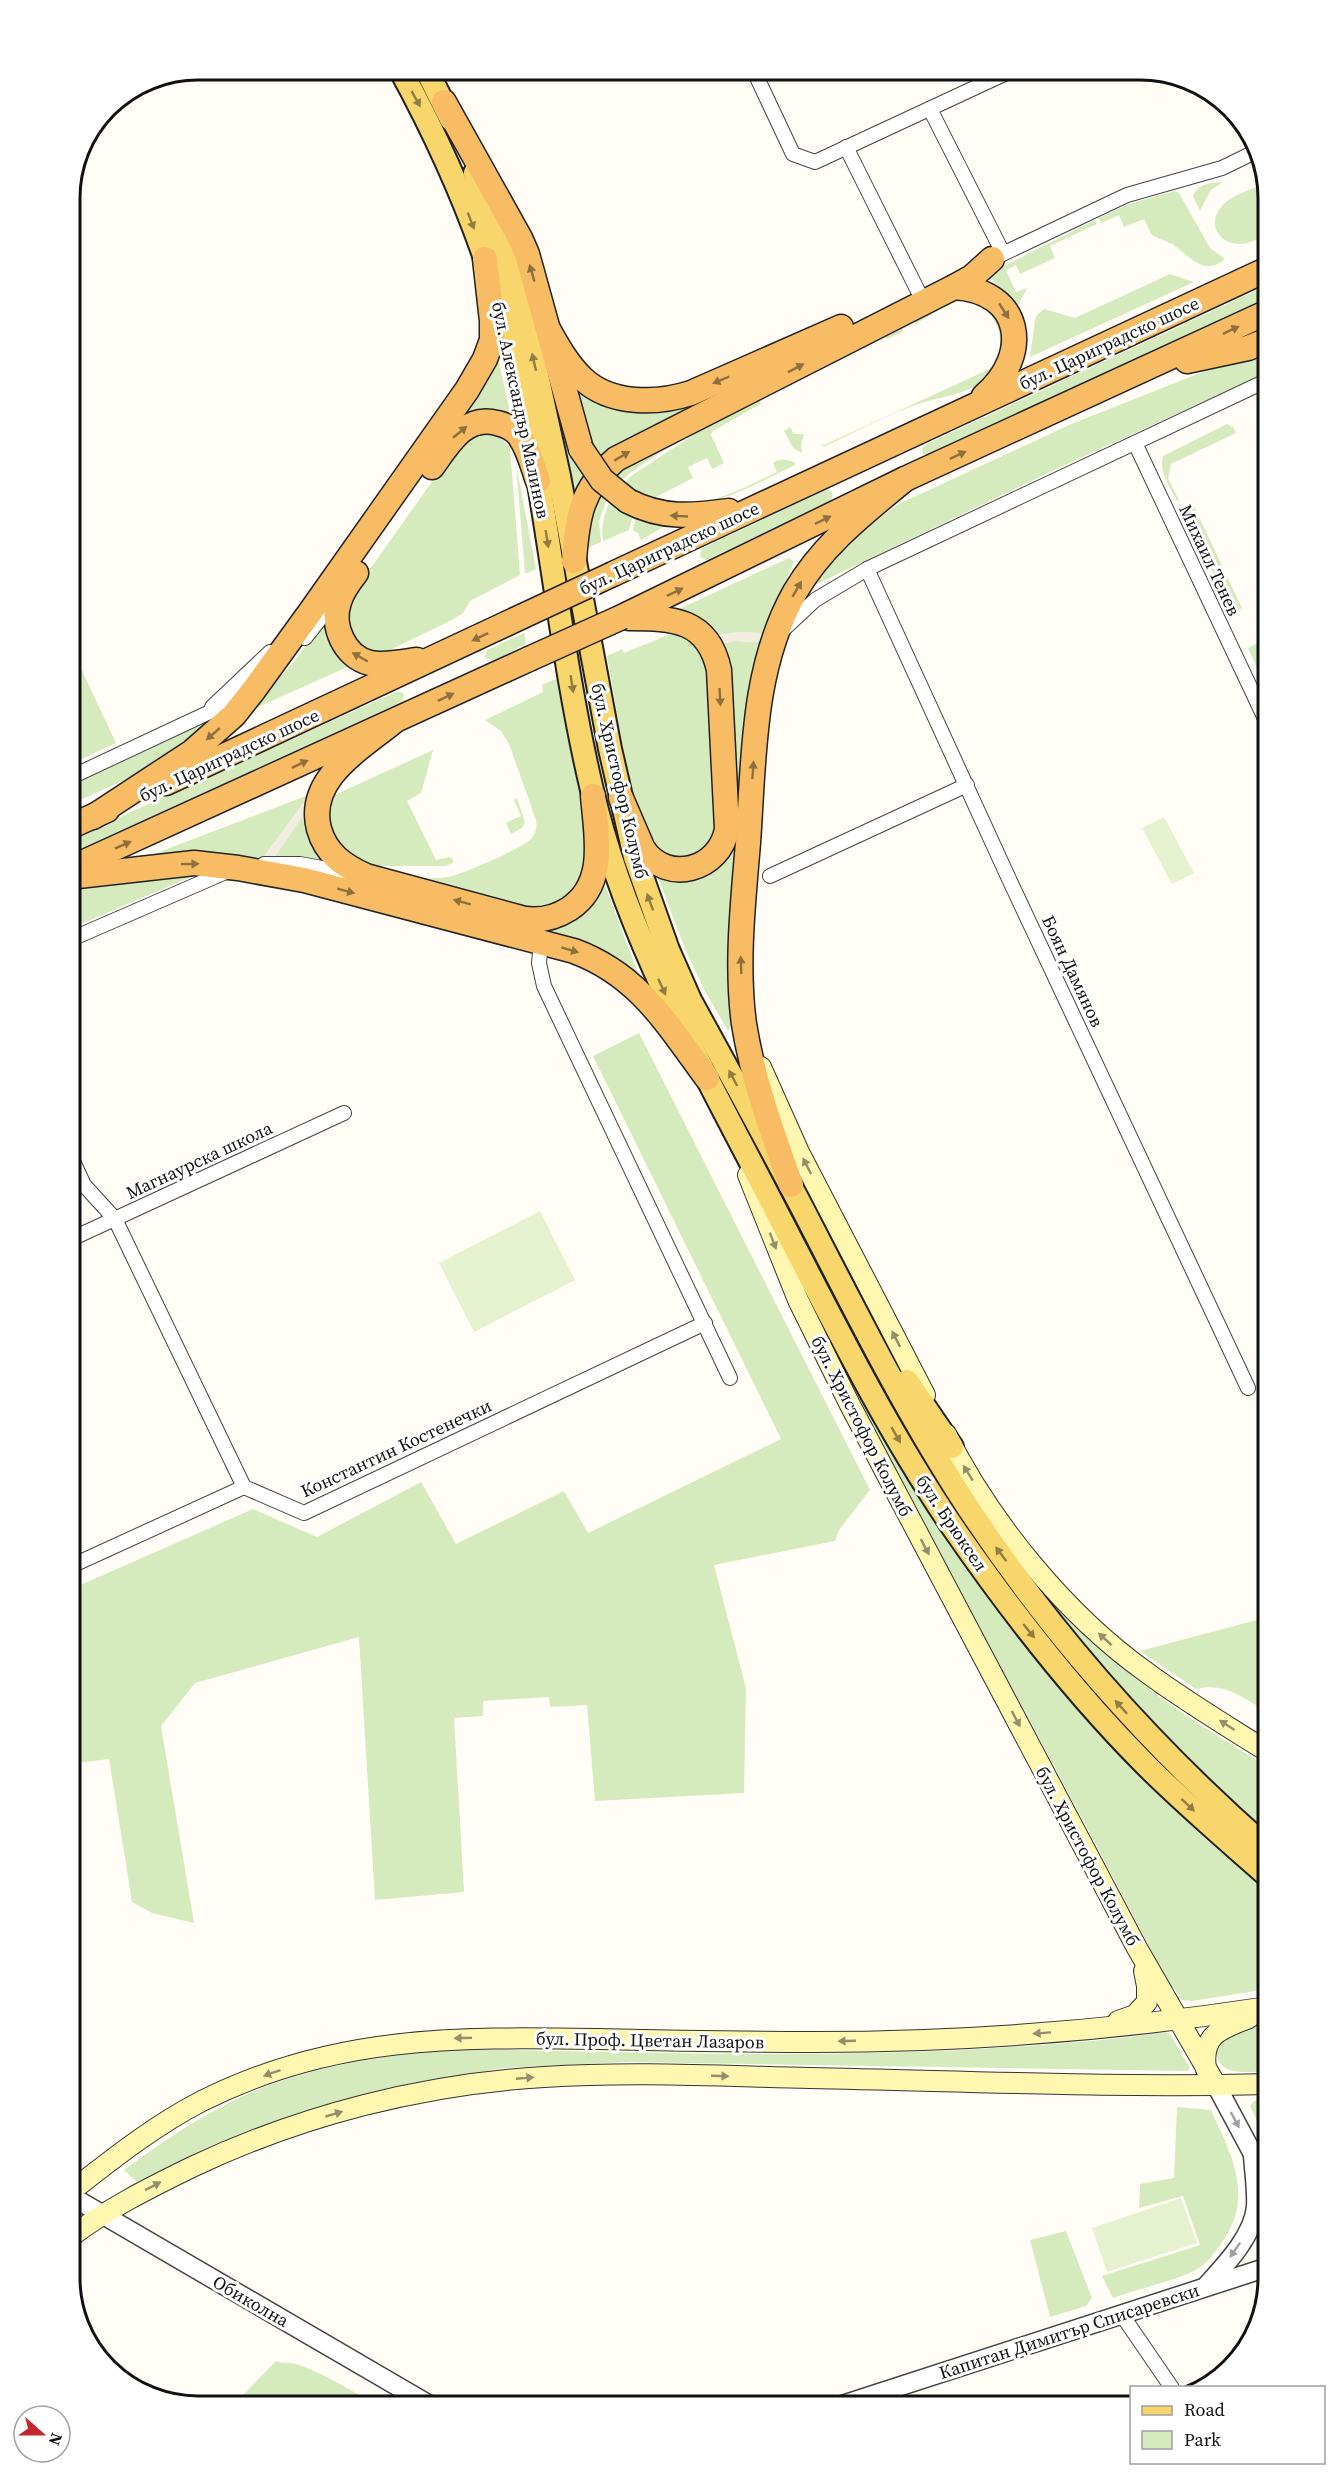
<svg xmlns="http://www.w3.org/2000/svg" width="1337" height="2476" font-family="'Source Serif 4',serif">
  <style>
    .green { fill: #d5ebbd }
    .pitch { fill: #e6f2cf }
    .plaza { fill: #f1ede2 }
    .lines { fill: none; stroke-linecap: round; stroke-linejoin: round }
    .minor-casing { stroke: #444; stroke-width: 16 }
    .tertiary-casing { stroke: #444; stroke-width: 21 }
    .secondary-casing { stroke: #333; stroke-width: 22 }
    .primary-casing { stroke: #222; stroke-width: 26 }
    .trunk-casing { stroke: #222; stroke-width: 27 }
    .minor { stroke: #fff; stroke-width: 14 }
    .tertiary { stroke: #fff; stroke-width: 18 }
    .secondary { stroke: #fff6b0; stroke-width: 20 }
    .primary { stroke: #f9d66b; stroke-width: 22 }
    .trunk { stroke: #f7bc64; stroke-width: 24 }
    .trunk-bridge-casing { stroke: #222; stroke-width: 27; stroke-linecap: butt }
    .trunk-bridge { stroke: #f7bc64; stroke-width: 24 }
    .oneway { fill: #917d42 }
    .oneway2 { fill: #906f3f }
    .oneway3 { fill: #948f68 }
    .oneway4 { fill: #a0a0a0 }
    .labels { text-anchor: middle; dominant-baseline: central; stroke-width: 6; stroke-linejoin: round; paint-order: stroke }
    .street-label { font-size: 18px; fill: #111; stroke: #fff }
    .rim { fill: none; stroke: #111; stroke-width: 3 }
  </style>
  <rect width="100%" height="100%" fill="#fffdf5"/>
  <!-- green -->
  <g class="green">
    <path d="M 1261,164 L 1268,197 L 1268,234 C 1260,237 1251,243 1242,244 C 1219,245 1206,224 1222,206 C 1231,195 1250,190 1263,184 L 1258,168 Z"/>
    <path d="M 1223,182 L 1211,190 L 1200,210 L 1193,197 C 1196,184 1211,183 1223,182 Z"/>
    <path d="M 1175,191 L 1179,193 L 1210,248 L 1225,259 C 1204,278 1189,255 1172,244 C 1165,240 1157,239 1151,234 L 1144,219 L 1124,227 L 1119,215 L 1101,223 L 1099,218 L 1129,204 Z"/>
    <path d="M 1095,220 L 1097,224 L 1050,246 L 1055,258 L 1020,274 L 1016,265 L 1006,270 L 1016,292 L 1027,288 L 1017,308 L 1010,296 L 989,277 L 990,273 Z"/>
    <path d="M 1170,274 L 1194,282 L 1030,357 L 1035,320 L 1037,315 L 1044,309 L 1075,318 Z"/>
    <path d="M 1268,285 L 1268,297 L 942,450 L 928,455 L 923,454 L 922,449 L 927,444 Z"/>
    <path d="M 957,298 C 973,299 988,303 997,317 C 1003,328 1008,344 1003,356 C 990,395 942,394 910,407 C 881,418 852,434 823,447 L 823,443 L 824,445 L 994,367 C 1011,341 992,294 957,302 C 943,306 928,317 916,324 L 914,321 L 902,328 L 903,332 L 887,339 L 884,334 L 888,336 L 899,330 L 898,326 L 947,301 Z"/>
    <path d="M 1268,346 L 1268,372 L 1052,471 L 815,585 C 821,561 878,518 899,504 L 1069,425 Z"/>
    <path d="M 498,358 L 511,416 L 461,420 L 293,644 Z"/>
    <path d="M 577,390 C 615,416 659,418 700,400 L 702,405 L 601,459 L 592,444 Z"/>
    <path d="M 758,400 L 762,403 L 713,431 L 711,435 L 724,463 L 712,469 L 707,458 L 688,467 L 693,478 L 656,497 L 657,499 C 700,513 739,490 777,472 L 773,463 C 780,458 788,459 795,463 L 795,465 C 736,493 685,529 624,484 L 631,476 L 713,422 Z"/>
    <path d="M 558,414 L 571,454 L 586,478 L 576,491 L 572,487 Z"/>
    <path d="M 1227,424 L 1233,427 L 1236,433 L 1171,464 L 1168,478 L 1179,500 L 1177,501 C 1171,488 1158,471 1163,456 Z"/>
    <path d="M 701,425 L 630,473 L 621,481 L 613,474 Z"/>
    <path d="M 790,427 L 794,434 L 804,434 L 801,444 L 802,453 L 793,448 L 784,431 Z"/>
    <path d="M 473,432 L 503,433 L 500,436 L 510,448 L 520,575 L 470,601 L 463,613 L 452,620 L 386,652 L 372,656 L 349,636 L 348,600 L 463,438 Z"/>
    <path d="M 516,464 L 536,569 L 525,574 Z"/>
    <path d="M 827,489 L 833,494 L 831,501 L 711,558 L 706,560 L 700,557 L 701,549 L 705,547 Z"/>
    <path d="M 599,493 L 607,499 L 599,521 L 601,542 L 588,548 L 588,525 Z"/>
    <path d="M 610,502 L 631,515 L 632,519 L 629,530 L 603,541 C 601,526 603,516 610,502 Z"/>
    <path d="M 1192,502 L 1242,608 L 1232,613 L 1181,507 Z"/>
    <path d="M 636,516 L 665,524 L 665,526 L 641,540 L 638,533 L 633,531 Z"/>
    <path d="M 789,558 L 794,562 L 763,633 L 714,635 L 677,610 Z"/>
    <path d="M 325,620 L 352,665 L 247,712 L 293,663 Z"/>
    <path d="M 524,633 L 526,644 L 492,661 L 485,657 L 487,650 Z"/>
    <path d="M 673,633 L 691,638 L 708,659 L 716,841 L 692,859 L 665,857 L 642,830 L 626,765 L 607,656 L 622,649 L 624,653 Z"/>
    <path d="M 734,641 L 760,642 L 751,673 L 746,709 L 729,961 L 731,1025 L 728,1031 L 704,989 L 685,949 L 657,875 L 721,862 L 719,644 Z"/>
    <path d="M 69,643 L 116,743 L 69,765 Z"/>
    <path d="M 1258,643 L 1268,663 L 1268,673 L 1261,676 L 1248,648 Z"/>
    <path d="M 558,678 L 582,803 L 589,870 L 568,900 L 536,911 L 411,879 C 423,878 436,879 448,877 C 461,875 525,847 532,838 C 536,832 537,827 536,820 L 509,744 L 501,731 L 485,720 L 543,692 L 542,685 Z"/>
    <path d="M 396,692 L 401,692 L 404,694 L 402,702 L 69,854 L 69,840 Z"/>
    <path d="M 226,711 L 183,754 L 69,805 L 69,786 Z"/>
    <path d="M 433,750 L 421,793 L 407,801 L 436,860 L 449,857 L 453,859 L 453,863 L 445,866 L 369,866 L 358,863 L 330,838 L 328,798 Z"/>
    <path d="M 311,794 L 312,796 L 307,798 L 263,858 L 141,859 Z"/>
    <path d="M 517,798 L 525,822 L 522,828 L 511,834 L 506,823 L 521,816 L 514,800 Z"/>
    <path d="M 310,805 L 330,862 L 276,858 L 276,855 Z"/>
    <path d="M 200,873 L 69,929 L 69,892 L 97,884 Z"/>
    <path d="M 603,883 L 605,885 L 639,976 L 530,926 Z"/>
    <path d="M 639,1033 L 870,1490 L 839,1530 L 835,1541 L 714,1565 L 746,1688 L 744,1793 L 595,1801 L 587,1705 L 550,1707 L 549,1697 L 483,1701 L 483,1716 L 454,1718 L 464,1892 L 375,1900 L 359,1637 L 195,1683 L 161,1726 L 194,1923 L 152,1913 L 132,1902 L 109,1759 L 69,1764 L 69,1590 L 253,1509 L 317,1537 L 421,1482 L 456,1544 L 564,1491 L 588,1533 L 781,1439 L 593,1056 Z"/>
    <path d="M 791,1263 L 936,1521 L 1006,1619 L 1106,1741 L 1203,1837 L 1268,1893 L 1268,1989 L 1192,2001 L 1182,2000 L 1174,1988 L 1170,1987 C 1046,1744 910,1508 791,1263 Z"/>
    <path d="M 1014,1557 C 1056,1600 1096,1645 1142,1683 C 1181,1715 1225,1740 1268,1767 L 1268,1833 L 1139,1713 L 1066,1626 Z"/>
    <path d="M 1268,1617 L 1268,1713 C 1245,1699 1225,1682 1196,1689 L 1140,1651 Z"/>
    <path d="M 1268,2024 L 1268,2071 C 1243,2072 1216,2078 1215,2045 L 1238,2029 Z"/>
    <path d="M 1165,2032 L 1170,2034 L 1190,2068 L 1188,2071 L 625,2062 L 504,2068 L 414,2083 L 301,2112 L 213,2145 L 137,2182 L 124,2170 C 155,2147 187,2125 221,2107 C 293,2068 376,2056 456,2049 C 625,2052 793,2058 962,2050 C 1030,2046 1098,2042 1165,2032 Z"/>
    <path d="M 1268,2100 L 1268,2143 L 1250,2106 L 1254,2101 Z"/>
    <path d="M 1177,2107 L 1211,2110 C 1232,2156 1255,2197 1221,2244 C 1214,2253 1207,2264 1196,2270 C 1174,2281 1137,2289 1113,2298 L 1102,2276 L 1200,2245 L 1183,2196 L 1139,2208 L 1140,2184 L 1174,2178 Z"/>
    <path d="M 1066,2231 L 1092,2298 L 1086,2306 L 1050,2317 L 1030,2240 Z"/>
    <path d="M 276,2361 C 284,2364 292,2362 299,2365 C 328,2375 353,2392 380,2407 L 231,2407 Z"/>
  </g>
  <!-- pitch -->
  <g class="pitch">
    <path d="M 1164,817 L 1194,873 L 1172,884 L 1142,828 Z"/>
    <path d="M 540,1211 L 575,1280 L 474,1332 L 439,1263 Z"/>
    <path d="M 1181,2198 L 1197,2243 L 1107,2272 L 1092,2228 Z"/>
  </g>
  <!-- plaza -->
  <g class="plaza">
    <path d="M 738,632 L 751,632 L 763,633 L 760,642 L 734,641 L 719,644 L 714,635 Z"/>
    <path d="M 312,796 L 310,805 L 276,855 L 276,858 L 263,858 L 307,798 Z"/>
  </g>
  <g class="lines">
    <defs>
      <g id="minor">
        <path d="M 753,69 L 793,154 L 815,162 L 1015,69"/>
        <path d="M 930,109 L 1003,253"/>
        <path d="M 846,147 L 918,291"/>
        <path d="M 992,259 L 1127,195 L 1222,168 L 1259,150"/>
        <path d="M 1135,443 L 1268,725"/>
        <path d="M 867,569 L 1009,879 L 1248,1388"/>
        <path d="M 784,629 L 815,600 L 867,569 L 1268,380"/>
        <path d="M 305,638 L 336,599"/>
        <path d="M 212,707 L 270,652"/>
        <path d="M 69,778 L 244,696"/>
        <path d="M 264,864 L 300,864 L 349,873"/>
        <path d="M 770,876 L 967,785"/>
        <path d="M 69,940 L 228,871"/>
        <path d="M 541,942 L 539,963 L 544,986 L 730,1378"/>
        <path d="M 69,1153 L 84,1185 L 115,1219 L 244,1487"/>
        <path d="M 69,1240 L 344,1113"/>
        <path d="M 69,1567 L 244,1487 L 304,1513 L 705,1323"/>
        <path d="M 1122,2315 L 1172,2388"/>
      </g>
      <g id="tertiary">
        <path d="M 1216,2085 L 1268,2182"/>
        <path d="M 69,2195 L 433,2407"/>
        <path d="M 1207,2285 C 1226,2264 1253,2236 1256,2207 C 1257,2190 1254,2172 1253,2155"/>
        <path d="M 836,2407 L 1268,2267"/>
      </g>
      <g id="secondary">
        <path d="M 761,1067 L 799,1152 L 925,1395"/>
        <path d="M 748,1175 L 798,1300 L 850,1405 L 1137,1948 L 1216,2085"/>
        <path d="M 946,1434 C 991,1523 1065,1614 1146,1672 C 1185,1701 1227,1726 1268,1752"/>
        <path d="M 1118,2021 L 1135,2015 L 1147,2002 L 1147,1986 L 1144,1971"/>
        <path d="M 1206,2069 C 1201,2034 1221,2029 1249,2018"/>
        <path d="M 69,2193 C 111,2160 155,2125 202,2101 C 333,2035 456,2037 597,2039 C 670,2041 743,2042 815,2042 C 967,2042 1118,2030 1268,2007"/>
        <path d="M 69,2238 C 107,2209 149,2188 192,2167 C 302,2115 423,2084 544,2077 C 633,2071 721,2076 810,2078 C 963,2081 1115,2088 1268,2084"/>
      </g>
      <g id="primary">
        <path d="M 400,69 C 441,144 476,223 500,305 C 546,463 554,630 592,790 C 624,928 693,1051 758,1176 C 820,1294 877,1415 952,1526 C 1010,1610 1074,1693 1146,1765 C 1185,1804 1227,1840 1268,1876"/>
        <path d="M 426,69 L 451,119"/>
        <path d="M 475,173 L 497,232 L 528,333 L 559,476 L 610,749 L 635,857 L 668,950 L 690,1000 C 731,1075 772,1149 811,1225 C 857,1314 902,1404 956,1489 C 1042,1624 1148,1744 1268,1849"/>
        <path d="M 907,1381 L 952,1447"/>
      </g>
      <g id="trunk">
        <path d="M 444,102 L 520,238 L 527,254 L 581,449"/>
        <path d="M 954,287 C 1023,291 1032,355 984,396"/>
        <path d="M 548,329 C 558,347 568,365 583,379 C 611,405 657,404 691,393 L 841,327"/>
        <path d="M 1187,361 L 1248,348 L 1268,340"/>
        <path d="M 432,467 C 448,445 465,414 497,423 C 506,425 515,429 520,437 C 529,450 533,467 538,481"/>
        <path d="M 628,501 C 662,519 693,516 729,511"/>
        <path d="M 574,561 C 577,517 581,489 616,459 L 954,287 L 972,277 L 992,259"/>
        <path d="M 356,573 C 349,582 342,591 339,602 C 331,625 344,657 370,663 C 384,666 402,662 417,660"/>
        <path d="M 613,574 L 1268,269"/>
        <path d="M 622,617 L 905,479 L 1268,312"/>
        <path d="M 393,722 C 360,749 306,779 319,829 C 326,854 344,866 366,876 L 525,919 C 541,921 555,918 569,909 C 608,884 596,834 593,796"/>
        <path d="M 166,783 L 523,616"/>
        <path d="M 621,798 L 643,849 C 667,885 720,870 727,829 L 719,670 C 708,619 673,618 629,618"/>
        <path d="M 93,817 L 192,752 L 234,715 L 253,691 L 311,611 L 467,390 L 485,359 L 492,340 L 492,321 L 485,259"/>
        <path d="M 69,827 L 107,810"/>
        <path d="M 69,869 L 529,659"/>
        <path d="M 69,877 L 194,863 L 238,868 L 304,880 L 574,951 C 639,975 667,1024 707,1078"/>
        <path d="M 791,1185 C 772,1132 753,1080 744,1024 C 736,965 743,903 748,843 C 754,758 752,668 795,592 C 822,545 864,513 905,479"/>
      </g>
    </defs>
    <!-- minor casing -->
    <use href="#minor" class="minor-casing"/>
    <!-- tertiary casing -->
    <use href="#tertiary" class="tertiary-casing"/>
    <!-- secondary casing -->
    <use href="#secondary" class="secondary-casing"/>
    <!-- primary casing -->
    <use href="#primary" class="primary-casing"/>
    <!-- trunk casing -->
    <use href="#trunk" class="trunk-casing"/>
    <!-- minor -->
    <use href="#minor" class="minor"/>
    <!-- tertiary -->
    <use href="#tertiary" class="tertiary"/>
    <!-- secondary -->
    <use href="#secondary" class="secondary"/>
    <!-- primary -->
    <use href="#primary" class="primary"/>
    <!-- trunk -->
    <use href="#trunk" class="trunk"/>
    <defs>
      <g id="trunk-bridge">
        <path d="M 581,449 L 602,480 L 628,501"/>
        <path d="M 523,616 L 613,574"/>
        <path d="M 529,659 L 622,617"/>
      </g>
    </defs>
    <!-- trunk-bridge casing -->
    <use href="#trunk-bridge" class="trunk-bridge-casing"/>
    <!-- trunk-bridge -->
    <use href="#trunk-bridge" class="trunk-bridge"/>
  </g>
  <!-- one-way arrows -->
  <defs><path id="oneway-solid" d="M-6-.8H1V-3.2L6.5 0L1 3.2V.8H-6Z" transform="scale(1.5)"/></defs>
  <g class="oneway">
    <use href="#oneway-solid" transform="translate(416 99) rotate(61)"/>
    <use href="#oneway-solid" transform="translate(471 221) rotate(69)"/>
    <use href="#oneway-solid" transform="translate(534 362) rotate(-103)"/>
    <use href="#oneway-solid" transform="translate(547 539) rotate(81)"/>
    <use href="#oneway-solid" transform="translate(572 684) rotate(81)"/>
    <use href="#oneway-solid" transform="translate(650 902) rotate(-110)"/>
    <use href="#oneway-solid" transform="translate(662 987) rotate(65)"/>
    <use href="#oneway-solid" transform="translate(733 1078) rotate(-118)"/>
    <use href="#oneway-solid" transform="translate(896 1435) rotate(60)"/>
    <use href="#oneway-solid" transform="translate(1001 1554) rotate(-127)"/>
    <use href="#oneway-solid" transform="translate(1029 1631) rotate(51)"/>
    <use href="#oneway-solid" transform="translate(1121 1707) rotate(-132)"/>
    <use href="#oneway-solid" transform="translate(1188 1805) rotate(43)"/>
  </g>
  <g class="oneway2">
    <use href="#oneway-solid" transform="translate(532 273) rotate(-106)"/>
    <use href="#oneway-solid" transform="translate(1004 311) rotate(57)"/>
    <use href="#oneway-solid" transform="translate(1231 330) rotate(-25)"/>
    <use href="#oneway-solid" transform="translate(796 368) rotate(-27)"/>
    <use href="#oneway-solid" transform="translate(721 380) rotate(157)"/>
    <use href="#oneway-solid" transform="translate(460 432) rotate(-40)"/>
    <use href="#oneway-solid" transform="translate(958 455) rotate(-25)"/>
    <use href="#oneway-solid" transform="translate(622 456) rotate(-31)"/>
    <use href="#oneway-solid" transform="translate(679 516) rotate(-177)"/>
    <use href="#oneway-solid" transform="translate(823 520) rotate(-26)"/>
    <use href="#oneway-solid" transform="translate(797 589) rotate(-60)"/>
    <use href="#oneway-solid" transform="translate(675 592) rotate(-26)"/>
    <use href="#oneway-solid" transform="translate(480 637) rotate(154)"/>
    <use href="#oneway-solid" transform="translate(360 657) rotate(-150)"/>
    <use href="#oneway-solid" transform="translate(446 697) rotate(-25)"/>
    <use href="#oneway-solid" transform="translate(720 697) rotate(87)"/>
    <use href="#oneway-solid" transform="translate(213 734) rotate(139)"/>
    <use href="#oneway-solid" transform="translate(300 764) rotate(-25)"/>
    <use href="#oneway-solid" transform="translate(753 770) rotate(-86)"/>
    <use href="#oneway-solid" transform="translate(123 845) rotate(-24)"/>
    <use href="#oneway-solid" transform="translate(190 864) rotate(-1)"/>
    <use href="#oneway-solid" transform="translate(346 891) rotate(15)"/>
    <use href="#oneway-solid" transform="translate(462 902) rotate(-165)"/>
    <use href="#oneway-solid" transform="translate(570 950) rotate(17)"/>
    <use href="#oneway-solid" transform="translate(741 965) rotate(-92)"/>
  </g>
  <g class="oneway3">
    <use href="#oneway-solid" transform="translate(807 1166) rotate(-117)"/>
    <use href="#oneway-solid" transform="translate(773 1241) rotate(69)"/>
    <use href="#oneway-solid" transform="translate(896 1339) rotate(-117)"/>
    <use href="#oneway-solid" transform="translate(968 1473) rotate(-122)"/>
    <use href="#oneway-solid" transform="translate(925 1547) rotate(62)"/>
    <use href="#oneway-solid" transform="translate(1105 1639) rotate(-138)"/>
    <use href="#oneway-solid" transform="translate(1016 1719) rotate(62)"/>
    <use href="#oneway-solid" transform="translate(1227 1725) rotate(-147)"/>
    <use href="#oneway-solid" transform="translate(1042 2033) rotate(176)"/>
    <use href="#oneway-solid" transform="translate(463 2038) rotate(179)"/>
    <use href="#oneway-solid" transform="translate(847 2041) rotate(178)"/>
    <use href="#oneway-solid" transform="translate(272 2073) rotate(161)"/>
    <use href="#oneway-solid" transform="translate(720 2076) rotate(2)"/>
    <use href="#oneway-solid" transform="translate(525 2078) rotate(-5)"/>
    <use href="#oneway-solid" transform="translate(334 2114) rotate(-16)"/>
    <use href="#oneway-solid" transform="translate(153 2186) rotate(-27)"/>
  </g>
  <g class="oneway4">
    <use href="#oneway-solid" transform="translate(1235 2120) rotate(62)"/>
    <use href="#oneway-solid" transform="translate(1235 2250) rotate(125)"/>
  </g>
  <g class="labels">
    <!-- street labels -->
    <g class="street-label">
      <text transform="translate(1109 343) rotate(-25)">бул. Цариградско шосе</text>
      <text transform="translate(521 410) rotate(78)">бул. Александър Малинов</text>
      <text transform="translate(669 548) rotate(-25)">бул. Цариградско шосе</text>
      <text transform="translate(1210 560) rotate(65)">Михаил Тенев</text>
      <text transform="translate(229 755) rotate(-25)">бул. Цариградско шосе</text>
      <text transform="translate(620 781) rotate(77)">бул. Христофор Колумб</text>
      <text transform="translate(1073 971) rotate(65)">Боян Дамянов</text>
      <text transform="translate(199 1160) rotate(-25)">Магнаурска школа</text>
      <text transform="translate(862 1426) rotate(63)">бул. Христофор Колумб</text>
      <text transform="translate(396 1448) rotate(-25)">Константин Костенечки</text>
      <text transform="translate(952 1523) rotate(56)">бул. Брюксел</text>
      <text transform="translate(1088 1856) rotate(62)">бул. Христофор Колумб</text>
      <text transform="translate(650 2040) rotate(1)">бул. Проф. Цветан Лазаров</text>
      <text transform="translate(251 2301) rotate(30)">Обиколна</text>
      <text transform="translate(1069 2331) rotate(-18)">Капитан Димитър Списаревски</text>
    </g>
  </g>
  <!-- crop -->
  <path d="M0 0H1337V2476H0ZM198 80H1140A118 118 0 0 1 1258 198V2278A118 118 0 0 1 1140 2396H198A118 118 0 0 1 80 2278V198A118 118 0 0 1 198 80Z" fill="#fff" fill-rule="evenodd"/>
  <path class="rim" d="M198 80H1140A118 118 0 0 1 1258 198V2278A118 118 0 0 1 1140 2396H198A118 118 0 0 1 80 2278V198A118 118 0 0 1 198 80Z"/>
  <!-- legend -->
  <rect x="1130" y="2386" width="195" height="78" fill="#ffffff" stroke="#a0a0a0" stroke-width="1.5"/>
  <rect x="1142" y="2406" width="30" height="9" fill="#f9d66b" stroke="#a0a0a0" stroke-width="1.5"/>
  <text x="1184" y="2416" font-size="18" fill="#111111">Road</text>
  <rect x="1142" y="2431" width="30" height="18" fill="#d5ebbd" stroke="#a0a0a0" stroke-width="1.5"/>
  <text x="1184" y="2446" font-size="18" fill="#111111">Park</text>
  <!-- north arrow -->
  <g transform="translate(42 2434) rotate(111)"><circle r="28" fill="#ffffff" stroke="#a0a0a0" stroke-width="1.5"/>
  <path d="M0-4.5L10 22L0 15L-10 22Z" fill="#c4262e"/>
  <text y="-9" font-size="16" font-weight="bold" text-anchor="middle" fill="#111111">N</text>
  </g>
</svg>
